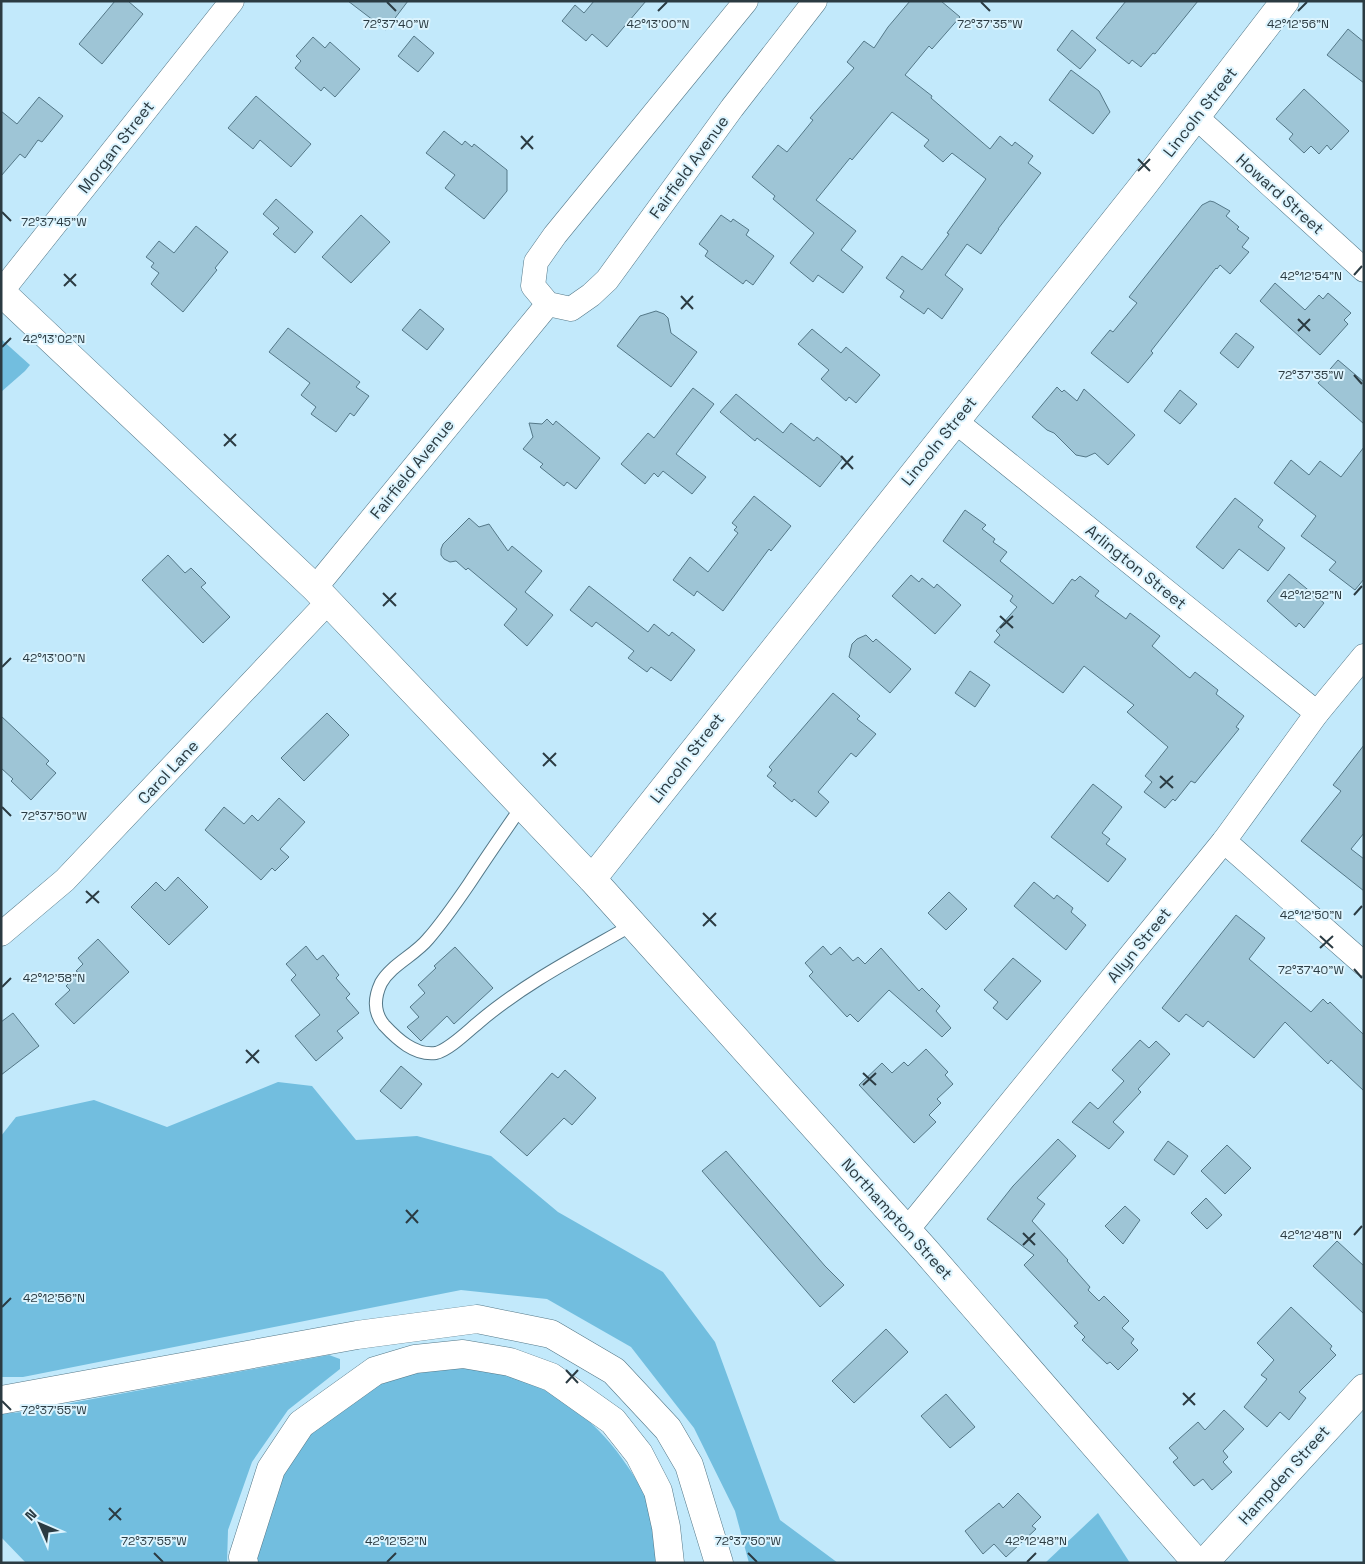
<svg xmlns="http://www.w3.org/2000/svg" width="1365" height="1564" font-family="'Space Grotesk',sans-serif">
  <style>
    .green { fill: #72bedf }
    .building { fill: #9ec5d6; stroke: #547888 }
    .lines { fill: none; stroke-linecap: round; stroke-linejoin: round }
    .lane-casing { stroke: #547888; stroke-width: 14 }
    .street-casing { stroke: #547888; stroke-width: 25 }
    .secondary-casing { stroke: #547888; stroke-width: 29 }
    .primary-casing { stroke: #547888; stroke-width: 29 }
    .highway-casing { stroke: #547888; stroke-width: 29 }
    .lane { stroke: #fff; stroke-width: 12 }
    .street { stroke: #fff; stroke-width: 24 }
    .secondary { stroke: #fff; stroke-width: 28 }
    .primary { stroke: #fff; stroke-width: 28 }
    .highway { stroke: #fff; stroke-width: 28 }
    .ticks { fill: none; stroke: #2b3b42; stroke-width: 2 }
    .labels { text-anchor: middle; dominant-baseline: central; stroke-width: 4; stroke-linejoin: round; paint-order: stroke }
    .street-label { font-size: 16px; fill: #2b3b42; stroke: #dcf4fe }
    .ticks-label { font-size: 12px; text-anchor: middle; fill: #2b3b42; stroke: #dcf4fe; stroke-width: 4; stroke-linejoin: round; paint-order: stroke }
  </style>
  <rect width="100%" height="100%" fill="#c2e9fb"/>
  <!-- green -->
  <g class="green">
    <path d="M 1,339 L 30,365 L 25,371 L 1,392 Z"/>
    <path d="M 278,1082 L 312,1086 L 356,1140 L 417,1136 L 491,1156 L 558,1212 L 663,1272 L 715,1342 L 780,1520 L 838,1563 L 749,1563 L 735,1511 L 694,1428 L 631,1347 L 547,1299 L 461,1290 L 23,1377 L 1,1377 L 1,1136 L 16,1117 L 94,1100 L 167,1127 Z"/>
    <path d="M 329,1355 L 340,1359 L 340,1369 L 288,1410 L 252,1462 L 228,1530 L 227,1563 L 26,1563 L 1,1537 L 1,1414 L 23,1412 Z"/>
    <path d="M 454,1367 C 467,1368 482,1368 495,1371 C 550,1385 597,1419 628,1467 C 637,1480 648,1497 651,1514 C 655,1530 656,1547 658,1563 L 258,1563 L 258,1554 L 282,1475 L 307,1434 L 372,1386 L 411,1371 Z"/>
    <path d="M 1098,1513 L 1130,1563 L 1045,1563 Z"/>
  </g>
  <!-- building -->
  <g class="building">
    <path d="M 115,1 L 128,1 L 143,14 L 102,64 L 79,44 Z"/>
    <path d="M 348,1 L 408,1 L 386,30 Z"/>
    <path d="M 594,1 L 646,1 L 607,47 L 592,34 L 586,41 L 562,21 L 575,5 L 584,13 Z"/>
    <path d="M 910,1 L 941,1 L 960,17 L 932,49 L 929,46 L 905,75 L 932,96 L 931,98 L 990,149 L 1000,136 L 1012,146 L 1015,142 L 1033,156 L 1028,163 L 1041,173 L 998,229 L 999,229 L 981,254 L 967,244 L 945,275 L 963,289 L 942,319 L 928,308 L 924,314 L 900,297 L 904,291 L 886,278 L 902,256 L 922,270 L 949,234 L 947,233 L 986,179 L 952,153 L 943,162 L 924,146 L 929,140 L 892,112 L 852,160 L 850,158 L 816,200 L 856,231 L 841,250 L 863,267 L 843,293 L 818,275 L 813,282 L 790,263 L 814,233 L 773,199 L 775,196 L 752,177 L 778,145 L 787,152 L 813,120 L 810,118 L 854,68 L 847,62 L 864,41 L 874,48 L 888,27 Z"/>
    <path d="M 1126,1 L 1198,1 L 1155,54 L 1153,53 L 1141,67 L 1132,60 L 1129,64 L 1096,38 Z"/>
    <path d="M 1348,29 L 1364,42 L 1364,83 L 1327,55 Z"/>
    <path d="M 1072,30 L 1096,50 L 1080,69 L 1057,50 Z"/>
    <path d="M 414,36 L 434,53 L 418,72 L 398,56 Z"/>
    <path d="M 313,37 L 325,48 L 330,42 L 360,69 L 335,97 L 324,87 L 321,91 L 295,68 L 301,61 L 296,56 Z"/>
    <path d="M 1071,70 L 1099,91 L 1110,112 L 1093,134 L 1049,100 Z"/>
    <path d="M 1304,89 L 1349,131 L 1331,150 L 1327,145 L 1319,154 L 1311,146 L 1304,153 L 1289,139 L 1293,134 L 1276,119 Z"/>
    <path d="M 256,96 L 311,144 L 291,167 L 260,140 L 253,149 L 228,128 Z"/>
    <path d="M 39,97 L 63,116 L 42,142 L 38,140 L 25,158 L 20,154 L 1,176 L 1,111 L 17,124 Z"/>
    <path d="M 444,131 L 462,145 L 465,141 L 472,147 L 474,144 L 507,170 L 507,191 L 484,219 L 445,188 L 455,175 L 426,153 Z"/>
    <path d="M 276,199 L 313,232 L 295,253 L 273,234 L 279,228 L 263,214 Z"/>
    <path d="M 1210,201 L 1214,202 L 1230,211 L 1226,216 L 1239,227 L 1237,229 L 1249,238 L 1242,247 L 1249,252 L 1230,274 L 1220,265 L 1217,269 L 1216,268 L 1151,351 L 1153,353 L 1128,383 L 1091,353 L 1110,330 L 1113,332 L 1137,303 L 1129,297 L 1202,205 Z"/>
    <path d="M 361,215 L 390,242 L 351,283 L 322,257 Z"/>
    <path d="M 721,215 L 731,222 L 733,219 L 749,230 L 746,235 L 774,256 L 753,285 L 746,280 L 743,284 L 705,256 L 708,251 L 699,244 Z"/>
    <path d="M 196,226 L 228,252 L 215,268 L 217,270 L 183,312 L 151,284 L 159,273 L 151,267 L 154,263 L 146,257 L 159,241 L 174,253 Z"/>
    <path d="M 1275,283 L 1305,310 L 1319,295 L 1323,299 L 1328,293 L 1351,313 L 1344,320 L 1348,324 L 1320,355 L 1260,301 Z"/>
    <path d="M 420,309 L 444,329 L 427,350 L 402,330 Z"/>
    <path d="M 656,311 L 664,314 L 668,318 L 671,333 L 697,352 L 671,387 L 617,346 L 640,316 Z"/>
    <path d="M 288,328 L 360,382 L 356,387 L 369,396 L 354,416 L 350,413 L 336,432 L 311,414 L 316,407 L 301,395 L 310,383 L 269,352 Z"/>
    <path d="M 812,329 L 841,353 L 846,347 L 880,375 L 856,403 L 849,397 L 846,401 L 821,379 L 829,370 L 798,344 Z"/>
    <path d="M 1236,333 L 1254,347 L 1238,368 L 1220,353 Z"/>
    <path d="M 1338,360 L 1364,382 L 1364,424 L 1318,383 Z"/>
    <path d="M 1057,387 L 1062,392 L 1064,390 L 1077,401 L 1084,389 L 1135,435 L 1108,465 L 1095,453 L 1086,457 L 1076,455 L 1054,433 L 1047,430 L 1032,417 Z"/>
    <path d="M 693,388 L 714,404 L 676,454 L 706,477 L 692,494 L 663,471 L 658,477 L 654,473 L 645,484 L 621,464 L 648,433 L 654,438 Z"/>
    <path d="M 1180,390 L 1197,404 L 1180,424 L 1164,411 Z"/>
    <path d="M 736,394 L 783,433 L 791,423 L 814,441 L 817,437 L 843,458 L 820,487 L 757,438 L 755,441 L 720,412 Z"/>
    <path d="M 547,419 L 553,425 L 556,421 L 600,458 L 576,489 L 567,482 L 564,486 L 540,467 L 543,464 L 523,449 L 533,437 L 529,423 L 542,424 Z"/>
    <path d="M 1364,447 L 1364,579 L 1355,590 L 1329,570 L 1336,562 L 1301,536 L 1316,516 L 1274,483 L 1291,460 L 1309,475 L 1320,461 L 1341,477 Z"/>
    <path d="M 754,496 L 791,526 L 771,551 L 769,549 L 723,611 L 697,591 L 694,596 L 673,580 L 690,557 L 708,572 L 738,533 L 734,530 L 737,527 L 732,523 Z"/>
    <path d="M 1235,498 L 1263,520 L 1258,527 L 1285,548 L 1268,571 L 1239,549 L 1223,569 L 1196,547 Z"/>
    <path d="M 965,510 L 986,525 L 982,529 L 995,539 L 993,542 L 1007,552 L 1000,561 L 1053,604 L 1072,579 L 1075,581 L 1080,576 L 1099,591 L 1095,596 L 1126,619 L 1130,613 L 1160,636 L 1152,646 L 1187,676 L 1190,678 L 1195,672 L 1218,690 L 1216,694 L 1244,716 L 1236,727 L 1239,729 L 1195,783 L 1191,781 L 1175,801 L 1173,799 L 1165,808 L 1144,792 L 1152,782 L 1145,776 L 1168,747 L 1127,712 L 1134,705 L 1084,666 L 1063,693 L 994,642 L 1000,635 L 996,631 L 1017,607 L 1010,601 L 1013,596 L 943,541 Z"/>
    <path d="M 469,518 L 479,527 L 489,524 L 508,551 L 512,546 L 542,571 L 525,592 L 553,615 L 527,646 L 504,625 L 517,609 L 468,568 L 466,570 L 456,561 L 450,562 L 444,559 L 441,555 L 441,549 L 443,544 Z"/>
    <path d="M 168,555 L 185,573 L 191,568 L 206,583 L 201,587 L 230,617 L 203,643 L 142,580 Z"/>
    <path d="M 1289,574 L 1324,603 L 1304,628 L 1299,623 L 1296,627 L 1267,601 Z"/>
    <path d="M 911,575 L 919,582 L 922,578 L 934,588 L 937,584 L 961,605 L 935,634 L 892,596 Z"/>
    <path d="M 589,586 L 648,632 L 654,624 L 669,636 L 672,632 L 695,650 L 671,681 L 651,667 L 647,672 L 628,658 L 634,651 L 596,622 L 592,627 L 570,610 Z"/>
    <path d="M 866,635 L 873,642 L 876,639 L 911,669 L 890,693 L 849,657 L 852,644 L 857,639 Z"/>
    <path d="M 970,671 L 990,685 L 975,707 L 955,693 Z"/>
    <path d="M 833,693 L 860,716 L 857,719 L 876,734 L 856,757 L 851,753 L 818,792 L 829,802 L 816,817 L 794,799 L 792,802 L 773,786 L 776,783 L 767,776 L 772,770 L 769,767 Z"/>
    <path d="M 327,713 L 349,735 L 304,781 L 281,758 Z"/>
    <path d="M 1,716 L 49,761 L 46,764 L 56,773 L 31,800 L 11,781 L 13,779 L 1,768 Z"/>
    <path d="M 1364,745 L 1364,833 L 1351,849 L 1364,859 L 1364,891 L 1301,841 L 1341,791 L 1333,785 Z"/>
    <path d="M 1093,784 L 1122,807 L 1102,833 L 1110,839 L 1106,844 L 1126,859 L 1108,882 L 1051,837 Z"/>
    <path d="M 279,798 L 305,822 L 280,849 L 289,857 L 275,871 L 272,868 L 261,880 L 205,830 L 224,807 L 244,824 L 252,815 L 258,821 Z"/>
    <path d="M 178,877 L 208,907 L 169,945 L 131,907 L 156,882 L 165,891 Z"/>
    <path d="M 1034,882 L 1054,899 L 1057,895 L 1073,908 L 1071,912 L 1086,925 L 1066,950 L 1014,906 Z"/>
    <path d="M 949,892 L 967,909 L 946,930 L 928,913 Z"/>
    <path d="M 1236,915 L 1265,938 L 1249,959 L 1311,1012 L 1323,999 L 1328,1004 L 1330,1002 L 1364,1035 L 1364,1091 L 1331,1060 L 1328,1064 L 1285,1022 L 1254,1058 L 1208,1021 L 1203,1027 L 1186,1014 L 1179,1022 L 1162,1008 Z"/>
    <path d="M 98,939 L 129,972 L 74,1024 L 55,1004 L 70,990 L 66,986 L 79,973 L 76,971 L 83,964 L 78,958 Z"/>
    <path d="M 306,946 L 317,960 L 323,955 L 339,975 L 336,978 L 350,994 L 346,998 L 359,1013 L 337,1031 L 343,1038 L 316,1061 L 295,1036 L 320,1015 L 291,980 L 296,975 L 286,964 Z"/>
    <path d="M 823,946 L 831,955 L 840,947 L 853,961 L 858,957 L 865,964 L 881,948 L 919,991 L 922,988 L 940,1006 L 936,1011 L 951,1028 L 942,1037 L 889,990 L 858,1022 L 850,1014 L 847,1017 L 809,976 L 813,972 L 805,963 Z"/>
    <path d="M 455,947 L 493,988 L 454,1024 L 447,1016 L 421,1041 L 407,1027 L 419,1017 L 410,1007 L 425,993 L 418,985 L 436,968 L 434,966 Z"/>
    <path d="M 1013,958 L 1041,981 L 1007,1020 L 993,1008 L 998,1002 L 984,990 Z"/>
    <path d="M 13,1013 L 39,1046 L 1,1075 L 1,1022 Z"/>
    <path d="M 1140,1040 L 1149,1048 L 1156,1041 L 1170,1054 L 1138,1089 L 1141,1092 L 1113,1122 L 1124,1132 L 1109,1149 L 1072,1122 L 1090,1102 L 1098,1109 L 1124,1081 L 1112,1070 Z"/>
    <path d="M 926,1049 L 948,1072 L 945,1075 L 953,1084 L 937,1099 L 941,1103 L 929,1115 L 936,1122 L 914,1143 L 859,1085 L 882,1063 L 892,1073 L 904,1062 L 908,1066 Z"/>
    <path d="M 401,1066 L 422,1084 L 401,1109 L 380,1091 Z"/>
    <path d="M 565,1070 L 596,1098 L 572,1125 L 564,1118 L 527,1156 L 500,1132 L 552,1073 L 558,1078 Z"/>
    <path d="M 1058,1139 L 1076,1156 L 1037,1198 L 1045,1204 L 1032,1221 L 1068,1260 L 1067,1261 L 1090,1287 L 1088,1290 L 1099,1301 L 1104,1296 L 1129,1321 L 1122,1328 L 1134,1339 L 1131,1343 L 1138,1350 L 1118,1370 L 1110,1362 L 1107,1364 L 1082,1340 L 1085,1337 L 1074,1326 L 1078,1323 L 1024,1265 L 1034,1255 L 987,1219 L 1013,1186 Z"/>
    <path d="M 1168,1141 L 1188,1156 L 1174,1175 L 1154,1160 Z"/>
    <path d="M 1227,1145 L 1251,1168 L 1225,1194 L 1201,1171 Z"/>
    <path d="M 726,1151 L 825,1266 L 844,1285 L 820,1307 L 702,1171 Z"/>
    <path d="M 1206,1198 L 1222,1215 L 1207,1229 L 1191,1213 Z"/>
    <path d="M 1125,1206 L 1140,1220 L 1123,1244 L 1105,1226 Z"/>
    <path d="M 1337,1241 L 1364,1266 L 1364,1314 L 1313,1266 Z"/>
    <path d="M 1291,1307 L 1332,1346 L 1330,1349 L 1336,1355 L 1299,1392 L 1306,1398 L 1289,1420 L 1280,1412 L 1267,1427 L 1244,1407 L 1267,1379 L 1261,1375 L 1274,1360 L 1257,1343 Z"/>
    <path d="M 886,1329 L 908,1352 L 854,1403 L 832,1381 Z"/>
    <path d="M 946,1394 L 975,1427 L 950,1448 L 921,1416 Z"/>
    <path d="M 1224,1410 L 1244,1429 L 1223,1451 L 1228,1457 L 1223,1462 L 1232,1472 L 1212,1490 L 1203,1479 L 1194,1486 L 1173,1462 L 1178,1458 L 1169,1448 L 1198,1422 L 1205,1430 Z"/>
    <path d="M 1018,1493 L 1041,1517 L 1032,1526 L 1036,1529 L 1006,1557 L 994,1544 L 983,1554 L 965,1531 L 999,1503 L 1003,1508 Z"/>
  </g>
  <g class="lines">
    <defs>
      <path id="lane" d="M 522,806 C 504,832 486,858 469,884 C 456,903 443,922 428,939 C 415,955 391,965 381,983 C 374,998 373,1012 384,1025 C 397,1039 415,1056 436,1053 C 449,1050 468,1031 479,1022 C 525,983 580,955 632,925"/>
      <g id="street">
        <path d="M 746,1 L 555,235 L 536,262 L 533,286 L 548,304 L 571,309 L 591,295 L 607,280 L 732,108 L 815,1"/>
        <path d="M 1196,117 L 1364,270"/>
        <path d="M 1,292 L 232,1"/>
        <path d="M 955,421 L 1317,713"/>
        <path d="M 315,588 L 548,304"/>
        <path d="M 1224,841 L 1364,964"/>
        <path d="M 1,934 L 65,880 L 328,602"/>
        <path d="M 907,1230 L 1224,841 L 1317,713 L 1364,656"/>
      </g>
      <path id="secondary" d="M 1204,1563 L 1364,1388"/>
      <g id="primary">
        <path d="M 1,292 L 315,588 L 592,879 L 925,1250 L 1197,1563"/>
        <path d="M 592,879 L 1141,188 L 1285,1"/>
      </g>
      <g id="highway">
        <path d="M 1,1400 L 357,1335 L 477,1319 L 551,1334 L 614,1371 L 668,1429 L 689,1465 L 719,1563"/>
        <path d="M 244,1563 L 243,1557 L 271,1469 L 301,1424 L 375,1371 L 415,1359 L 463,1354 L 510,1362 L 551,1377 L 613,1421 L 639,1454 L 658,1491 L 666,1527 L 670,1563"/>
      </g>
    </defs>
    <!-- lane casing -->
    <use href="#lane" class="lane-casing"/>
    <!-- street casing -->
    <use href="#street" class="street-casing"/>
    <!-- secondary casing -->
    <use href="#secondary" class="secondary-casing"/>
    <!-- primary casing -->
    <use href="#primary" class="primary-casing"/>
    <!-- highway casing -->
    <use href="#highway" class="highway-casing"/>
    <!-- lane -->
    <use href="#lane" class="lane"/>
    <!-- street -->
    <use href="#street" class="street"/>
    <!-- secondary -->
    <use href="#secondary" class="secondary"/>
    <!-- primary -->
    <use href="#primary" class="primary"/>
    <!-- highway -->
    <use href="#highway" class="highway"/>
  </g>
  <!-- ticks -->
  <path class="ticks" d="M 387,2 L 396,11M 981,2 L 990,11M 658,11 L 667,2M 1298,11 L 1307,2M 521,136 L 533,149M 521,149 L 533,136M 1138,159 L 1150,171M 1138,171 L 1150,159M 2,212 L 11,221M 64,274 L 76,286M 1354,275 L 1362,266M 64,286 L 76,274M 681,296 L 693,309M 681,309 L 693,296M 1298,319 L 1310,331M 1298,331 L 1310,319M 2,347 L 11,338M 1354,375 L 1362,384M 224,434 L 236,446M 224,446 L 236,434M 841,456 L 853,469M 841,469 L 853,456M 383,593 L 396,606M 1354,595 L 1362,586M 383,606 L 396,593M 1000,616 L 1013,628M 1000,628 L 1013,616M 2,667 L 11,658M 543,753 L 556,766M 543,766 L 556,753M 1160,776 L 1173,788M 1160,788 L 1173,776M 2,807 L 11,816M 86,891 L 99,903M 86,903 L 99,891M 703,913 L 716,926M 1354,915 L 1362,906M 703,926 L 716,913M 1320,936 L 1333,948M 1320,948 L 1333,936M 1354,969 L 1362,978M 2,987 L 11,978M 246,1050 L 259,1063M 246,1063 L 259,1050M 863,1073 L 876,1085M 863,1085 L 876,1073M 406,1210 L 418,1223M 406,1223 L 418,1210M 1023,1233 L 1035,1245M 1354,1235 L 1362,1226M 1023,1245 L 1035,1233M 2,1307 L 11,1298M 566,1370 L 578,1383M 566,1383 L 578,1370M 1183,1393 L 1195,1405M 2,1401 L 11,1410M 1183,1405 L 1195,1393M 109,1508 L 121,1520M 109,1520 L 121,1508M 154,1553 L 163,1562M 748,1553 L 757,1562M 387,1562 L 396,1553M 1027,1562 L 1036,1553"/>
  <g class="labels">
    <!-- street labels -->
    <g class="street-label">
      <text transform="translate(1200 112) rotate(-52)">Lincoln Street</text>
      <text transform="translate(116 147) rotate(-52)">Morgan Street</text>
      <text transform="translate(689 167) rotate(-54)">Fairfield Avenue</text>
      <text transform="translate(1280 194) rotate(42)">Howard Street</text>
      <text transform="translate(939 441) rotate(-51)">Lincoln Street</text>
      <text transform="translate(412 469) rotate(-51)">Fairfield Avenue</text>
      <text transform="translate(1136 567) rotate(39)">Arlington Street</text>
      <text transform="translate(687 758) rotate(-52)">Lincoln Street</text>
      <text transform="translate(168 772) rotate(-47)">Carol Lane</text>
      <text transform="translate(1139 945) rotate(-51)">Allyn Street</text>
      <text transform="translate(897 1219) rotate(48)">Northampton Street</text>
      <text transform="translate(1284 1475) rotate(-48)">Hampden Street</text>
    </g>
  </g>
  <g class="ticks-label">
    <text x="396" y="28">72°37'40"W</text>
    <text x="658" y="28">42°13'00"N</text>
    <text x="990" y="28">72°37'35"W</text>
    <text x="1298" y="28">42°12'56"N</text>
    <text x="54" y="226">72°37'45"W</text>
    <text x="1311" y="280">42°12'54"N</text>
    <text x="54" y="343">42°13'02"N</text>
    <text x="1311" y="379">72°37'35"W</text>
    <text x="1311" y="599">42°12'52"N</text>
    <text x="54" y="662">42°13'00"N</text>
    <text x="54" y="820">72°37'50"W</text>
    <text x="1311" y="919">42°12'50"N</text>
    <text x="1311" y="974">72°37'40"W</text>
    <text x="54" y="982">42°12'58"N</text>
    <text x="1311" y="1239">42°12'48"N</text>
    <text x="54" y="1302">42°12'56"N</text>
    <text x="54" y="1414">72°37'55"W</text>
    <text x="154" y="1545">72°37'55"W</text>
    <text x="396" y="1545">42°12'52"N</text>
    <text x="748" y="1545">72°37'50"W</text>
    <text x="1036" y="1545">42°12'48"N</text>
  </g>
  <!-- border -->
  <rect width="1365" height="1564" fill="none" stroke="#2b3b42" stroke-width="5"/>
  <!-- north arrow -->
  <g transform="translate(40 1524) rotate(315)" stroke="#dcf4fe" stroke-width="4" paint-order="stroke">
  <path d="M0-4L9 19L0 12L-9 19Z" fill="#2b3b42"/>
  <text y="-8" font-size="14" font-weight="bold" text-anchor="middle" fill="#2b3b42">N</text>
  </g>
</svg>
